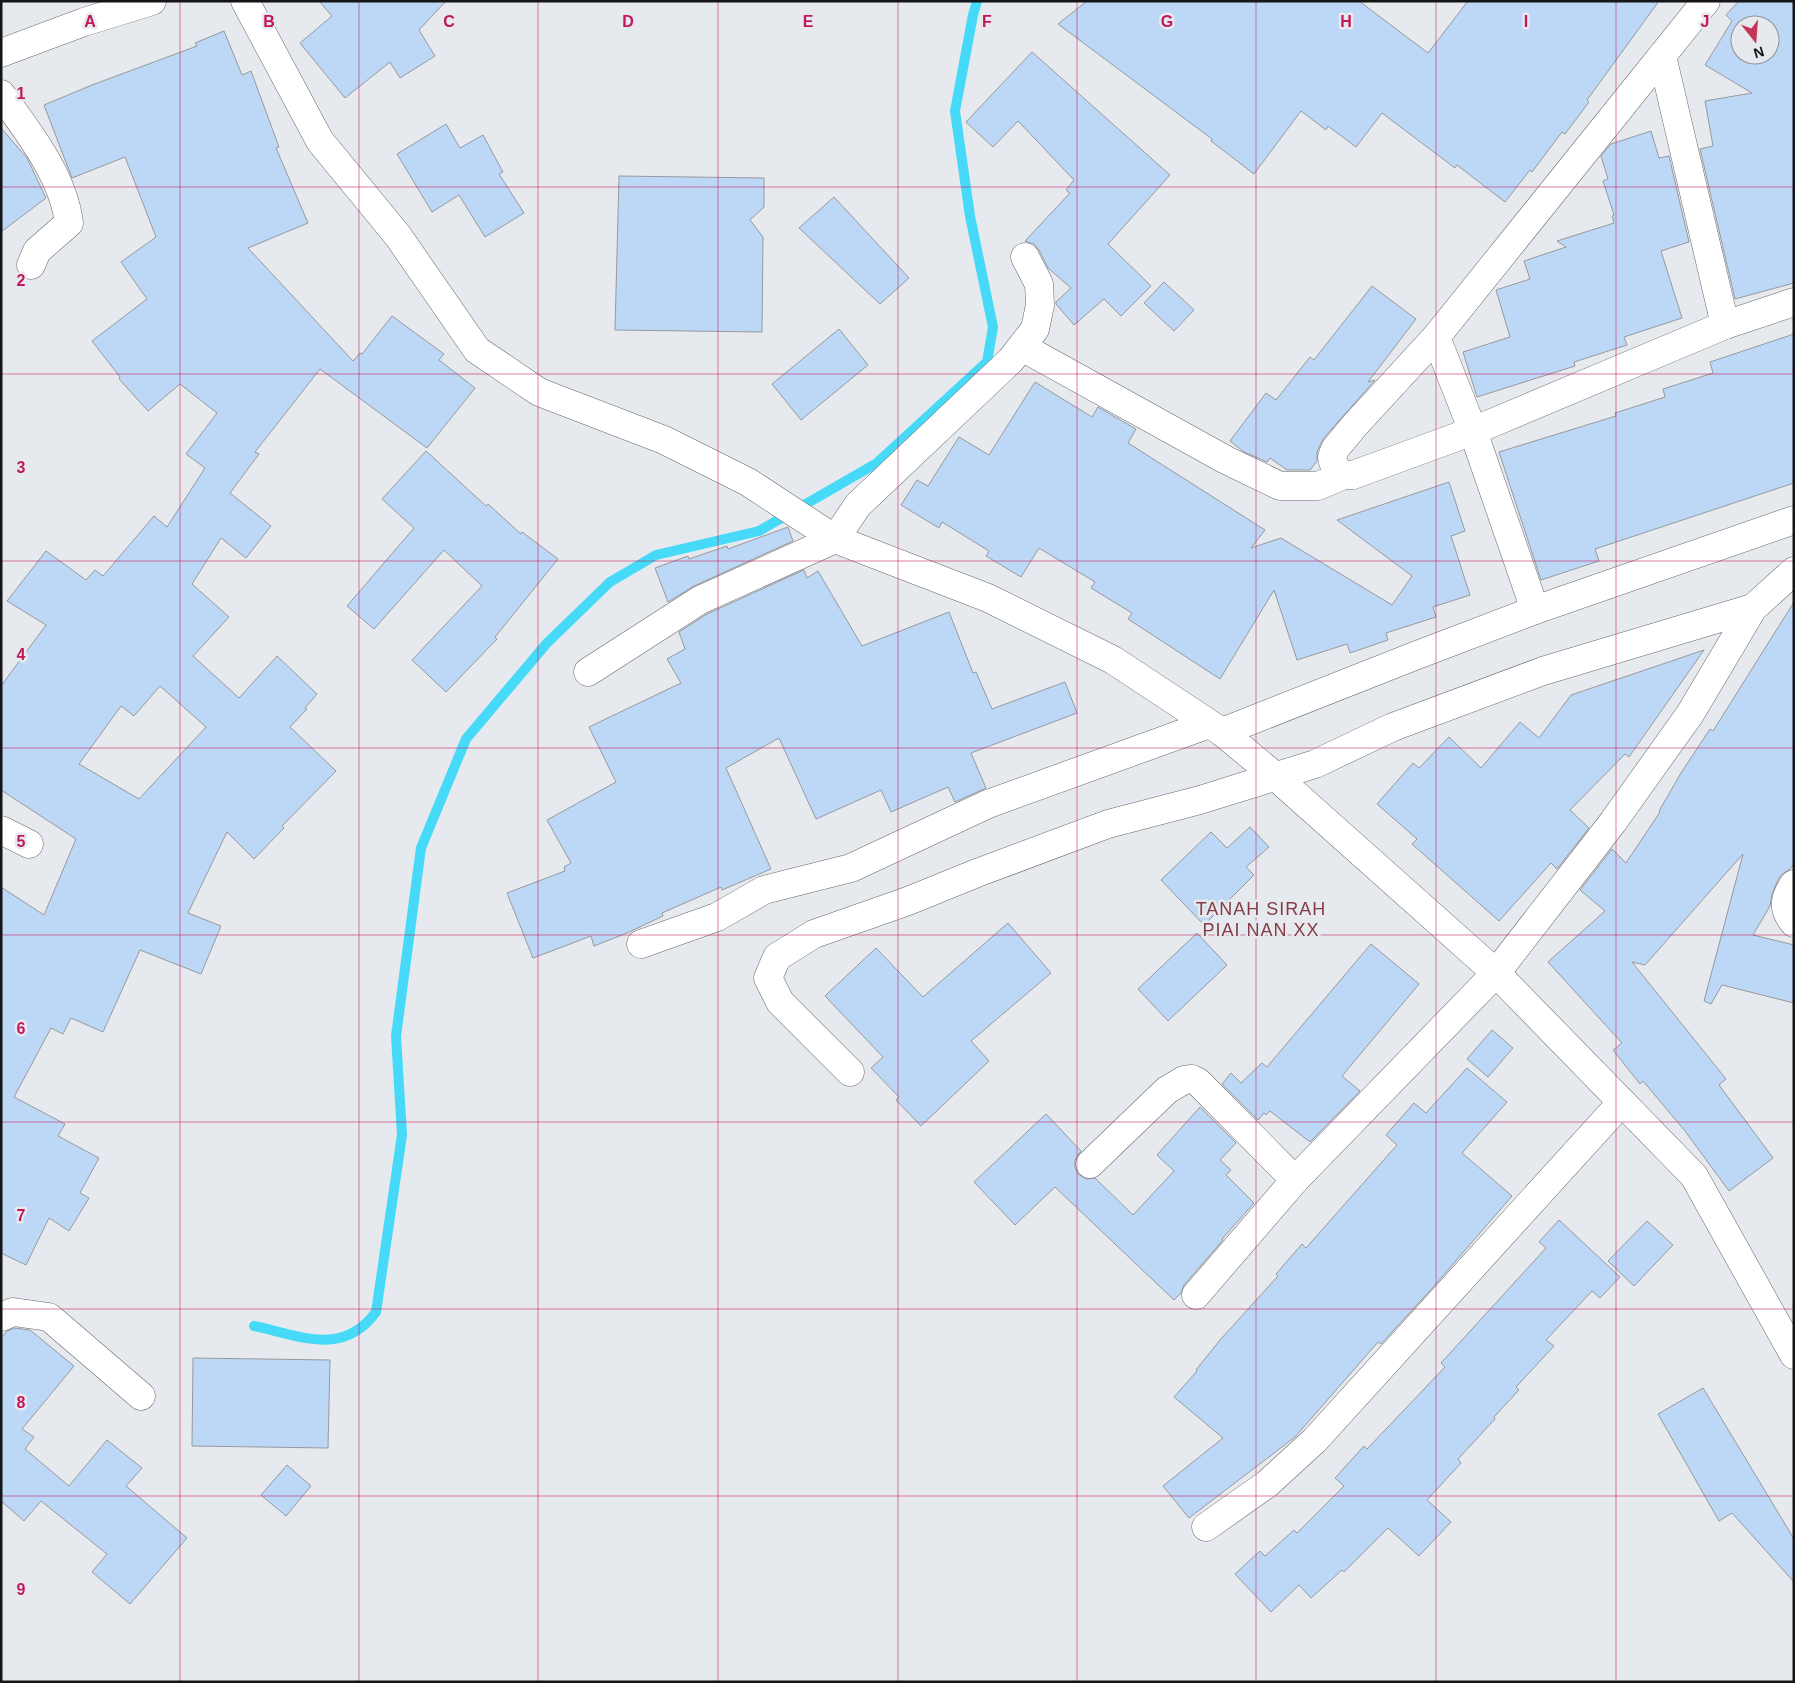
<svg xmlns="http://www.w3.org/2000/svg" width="1795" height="1683" font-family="Helvetica,sans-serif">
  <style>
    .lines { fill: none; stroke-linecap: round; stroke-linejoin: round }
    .stream { stroke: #46daf8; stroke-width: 10 }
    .building { fill: #bdd7f6; stroke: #979a9d; fill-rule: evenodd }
    .minor-casing { stroke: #66686c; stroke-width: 29 }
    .tertiary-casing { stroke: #66686c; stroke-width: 29 }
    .minor { stroke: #fff; stroke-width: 28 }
    .tertiary { stroke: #fff; stroke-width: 28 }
    .grid { fill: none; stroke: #c2185b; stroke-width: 1; stroke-opacity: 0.55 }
    .labels { text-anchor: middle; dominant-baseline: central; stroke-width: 5; stroke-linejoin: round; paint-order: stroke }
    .quarter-label { font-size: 18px; letter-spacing: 1px; fill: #843c48; stroke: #e6e9ed }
    .grid-label { font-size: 16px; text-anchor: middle; font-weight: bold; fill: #c2185b; stroke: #e6e9ed; stroke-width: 5; stroke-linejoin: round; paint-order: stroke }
  </style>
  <rect width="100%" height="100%" fill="#e6e9ed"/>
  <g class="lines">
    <!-- stream -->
    <path class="stream" d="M 254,1326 C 300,1336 343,1357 376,1312 L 402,1135 L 396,1036 L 421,848 L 466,739 L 547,643 L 610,582 L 656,555 L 759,531 L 877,463 L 987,362 L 993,327 L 970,216 L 955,111 L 973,15 L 977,1"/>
  </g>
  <!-- building -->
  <g class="building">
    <path d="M 319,1 L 446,1 L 419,30 L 435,56 L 400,78 L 390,62 L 345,98 L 300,43 L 332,16 Z"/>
    <path d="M 1087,1 L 1359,1 L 1428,53 L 1468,1 L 1659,1 L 1587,100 L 1589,102 L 1565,134 L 1562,132 L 1532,172 L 1530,170 L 1505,202 L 1457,165 L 1455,168 L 1382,113 L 1356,147 L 1328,126 L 1326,130 L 1301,111 L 1254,174 L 1211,141 L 1212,139 L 1058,24 Z"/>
    <path d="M 1739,1 L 1794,1 L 1794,283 L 1735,299 L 1700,149 L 1713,146 L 1705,101 L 1752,93 L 1705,65 L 1732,21 L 1726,15 ZM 1740,25 L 1770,25 L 1770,55 L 1740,55 Z"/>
    <path d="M 224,31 L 242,75 L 251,71 L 279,147 L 276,148 L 308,223 L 248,248 L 353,361 L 360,353 L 362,354 L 392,316 L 444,354 L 439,360 L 475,388 L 427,448 L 320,369 L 255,452 L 259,454 L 230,493 L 271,526 L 246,558 L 221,538 L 192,584 L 229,617 L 193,656 L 239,698 L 277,656 L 317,694 L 305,708 L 307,709 L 290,727 L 336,771 L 282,826 L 284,828 L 254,859 L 227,832 L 188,913 L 221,926 L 201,974 L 140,950 L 103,1032 L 71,1018 L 63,1034 L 51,1028 L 14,1097 L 65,1124 L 58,1136 L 99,1158 L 80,1193 L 89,1198 L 69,1231 L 49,1218 L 26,1265 L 1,1253 L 1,887 L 44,915 L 76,839 L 1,790 L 1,686 L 46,625 L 7,601 L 46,551 L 86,580 L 95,570 L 103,576 L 154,516 L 167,527 L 205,468 L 186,454 L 217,413 L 180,384 L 148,411 L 119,379 L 120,377 L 92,341 L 147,299 L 121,262 L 156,237 L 125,157 L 72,178 L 44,105 L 92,85 L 197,46 L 195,43 ZM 160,686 L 206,727 L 139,799 L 79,764 L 121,706 L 134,716 Z"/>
    <path d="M 1032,52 L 1170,175 L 1108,244 L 1151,286 L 1121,316 L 1104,299 L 1074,325 L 1056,304 L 1056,302 L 1071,288 L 1048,268 L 1039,250 L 1034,244 L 1025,241 L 1070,193 L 1066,190 L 1074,180 L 1018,121 L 993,147 L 966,122 Z"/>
    <path d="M 446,124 L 460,148 L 483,135 L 503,172 L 499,174 L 524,213 L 485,237 L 459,195 L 432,212 L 397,154 Z"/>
    <path d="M 1,128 L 27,158 L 46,198 L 1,232 Z"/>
    <path d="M 1651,131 L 1659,158 L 1669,156 L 1689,242 L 1661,251 L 1682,318 L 1624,337 L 1627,345 L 1574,362 L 1575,366 L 1477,397 L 1463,352 L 1510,337 L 1496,290 L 1530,279 L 1524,261 L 1566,247 L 1557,241 L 1614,223 L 1612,216 L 1614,215 L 1603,181 L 1608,179 L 1601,156 L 1611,144 Z"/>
    <path d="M 619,176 L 764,178 L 764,207 L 750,220 L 763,237 L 762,332 L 615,330 Z"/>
    <path d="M 834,197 L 909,278 L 880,304 L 799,228 Z"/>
    <path d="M 1164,282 L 1194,310 L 1174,331 L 1144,303 Z"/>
    <path d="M 1372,286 L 1416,319 L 1368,382 L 1375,380 L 1323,439 L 1317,452 L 1317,461 L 1310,470 L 1287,470 L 1270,458 L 1267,462 L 1244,452 L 1230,441 L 1266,393 L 1276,400 L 1310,357 L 1314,360 Z"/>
    <path d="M 839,329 L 868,365 L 801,420 L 772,384 Z"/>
    <path d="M 1794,334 L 1794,483 L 1595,549 L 1599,561 L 1541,580 L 1499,452 L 1616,416 L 1615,413 L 1665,397 L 1663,389 L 1713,373 L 1710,362 Z"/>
    <path d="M 1035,382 L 1092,417 L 1098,407 L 1136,429 L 1128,443 L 1265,530 L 1251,548 L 1281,538 L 1392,605 L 1412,576 L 1337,520 L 1449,482 L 1465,531 L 1451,536 L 1470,595 L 1433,607 L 1436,617 L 1386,633 L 1388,640 L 1350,653 L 1347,644 L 1297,660 L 1274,590 L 1220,679 L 1128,619 L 1132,613 L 1091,588 L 1095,582 L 1039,548 L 1021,577 L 986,556 L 989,551 L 942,522 L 939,528 L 901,505 L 917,480 L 928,486 L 959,437 L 989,455 Z"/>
    <path d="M 426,451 L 486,506 L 488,504 L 521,534 L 522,532 L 558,559 L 495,637 L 497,639 L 446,692 L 412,660 L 482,586 L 444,550 L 374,629 L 347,606 L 414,528 L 382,499 Z"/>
    <path d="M 788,527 L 793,541 L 694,586 L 668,602 L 655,568 L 688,556 L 689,559 L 727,546 L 728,549 Z"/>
    <path d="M 804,570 L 807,578 L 818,571 L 862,646 L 949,612 L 973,673 L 976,672 L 992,709 L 1065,682 L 1077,713 L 971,753 L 986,788 L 955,802 L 948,787 L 891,812 L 881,790 L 816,819 L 779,738 L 726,768 L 771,869 L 722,890 L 721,887 L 662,913 L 663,916 L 627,933 L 594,946 L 591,936 L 533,958 L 507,893 L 565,871 L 564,867 L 571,863 L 547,820 L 616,782 L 589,727 L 681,683 L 667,659 L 685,649 L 679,632 L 707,614 Z"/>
    <path d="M 1794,602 L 1794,864 L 1790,869 L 1781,875 L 1777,882 L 1772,894 L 1770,906 L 1753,935 L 1794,945 L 1794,1003 L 1722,985 L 1711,1004 L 1704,1001 L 1743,854 L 1645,965 L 1632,962 L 1726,1079 L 1719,1085 L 1773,1158 L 1729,1191 L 1685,1131 L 1643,1081 L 1640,1084 L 1613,1050 L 1622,1043 L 1548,962 L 1605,911 L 1580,890 L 1612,849 L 1626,863 L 1660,812 L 1659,811 L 1681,773 L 1710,729 L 1713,731 Z"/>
    <path d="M 1704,650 L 1629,757 L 1625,754 L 1570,810 L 1589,828 L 1557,869 L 1551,863 L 1499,921 L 1412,844 L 1417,839 L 1377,804 L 1413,763 L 1419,768 L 1449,737 L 1481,768 L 1520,722 L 1539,738 L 1571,695 Z"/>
    <path d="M 1250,827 L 1269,847 L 1246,867 L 1254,875 L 1204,925 L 1161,880 L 1211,832 L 1227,848 Z"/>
    <path d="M 1008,923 L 1051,973 L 971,1041 L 989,1061 L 921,1126 L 896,1100 L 899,1097 L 871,1068 L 883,1057 L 825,996 L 876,948 L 923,997 Z"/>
    <path d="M 1197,933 L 1227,965 L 1168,1021 L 1138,989 Z"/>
    <path d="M 1371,944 L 1419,984 L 1342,1076 L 1360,1091 L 1310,1142 L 1270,1111 L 1266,1115 L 1264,1113 L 1258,1120 L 1222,1084 L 1231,1073 L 1241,1083 L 1262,1063 L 1267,1067 Z"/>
    <path d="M 1492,1030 L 1513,1048 L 1488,1077 L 1467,1059 Z"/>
    <path d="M 1467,1068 L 1507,1102 L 1462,1153 L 1512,1196 L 1435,1285 L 1381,1344 L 1378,1342 L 1295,1437 L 1189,1518 L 1163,1486 L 1223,1438 L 1174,1397 L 1197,1371 L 1196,1370 L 1220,1340 L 1278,1276 L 1276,1274 L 1302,1244 L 1306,1248 L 1397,1145 L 1386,1135 L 1414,1103 L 1426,1113 Z"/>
    <path d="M 1200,1107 L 1236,1143 L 1220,1160 L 1231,1170 L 1226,1175 L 1254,1203 L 1222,1239 L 1223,1240 L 1184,1285 L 1181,1293 L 1174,1300 L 1055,1187 L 1015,1225 L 974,1182 L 1046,1114 L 1081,1151 L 1075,1160 L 1075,1167 L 1078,1174 L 1086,1179 L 1095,1178 L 1133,1215 L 1174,1171 L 1157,1155 Z"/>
    <path d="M 1559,1220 L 1620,1277 L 1600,1298 L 1592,1291 L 1546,1340 L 1554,1346 L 1516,1387 L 1519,1390 L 1494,1417 L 1495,1419 L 1458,1459 L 1461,1463 L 1427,1500 L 1451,1522 L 1419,1556 L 1388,1528 L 1344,1572 L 1342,1570 L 1311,1598 L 1299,1585 L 1271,1612 L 1235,1574 L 1260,1551 L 1265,1556 L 1294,1530 L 1297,1533 L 1344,1486 L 1335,1478 L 1364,1446 L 1367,1449 L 1445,1367 L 1441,1363 L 1546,1248 L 1539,1242 Z"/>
    <path d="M 1647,1221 L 1673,1245 L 1634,1286 L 1608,1261 Z"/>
    <path d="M 15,1328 L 30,1330 L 74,1366 L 22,1429 L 34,1437 L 25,1449 L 69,1486 L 107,1440 L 142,1468 L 126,1486 L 187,1538 L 130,1604 L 92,1572 L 107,1554 L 41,1501 L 24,1521 L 1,1501 L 1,1338 L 7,1331 Z"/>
    <path d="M 193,1358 L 330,1360 L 328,1448 L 192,1446 Z"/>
    <path d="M 1703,1388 L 1794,1539 L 1794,1582 L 1732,1513 L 1719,1521 L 1658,1414 Z"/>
    <path d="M 287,1465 L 311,1486 L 286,1516 L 261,1495 Z"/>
  </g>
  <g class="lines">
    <defs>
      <g id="minor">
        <path d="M 245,1 L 320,141 L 398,236 L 477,350 L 539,392 L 664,440 L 748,482 L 835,539 L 988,598 L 1113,660 L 1222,732 L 1275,776 L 1496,973 L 1694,1176 L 1794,1355"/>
        <path d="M 1706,1 L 1436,337 L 1355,425 L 1335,449 L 1332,457 L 1333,462 L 1337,470 L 1344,475 L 1353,475 L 1473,431 L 1725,325 L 1794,302"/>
        <path d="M 1662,56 L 1725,325"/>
        <path d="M 1,94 C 28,132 63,175 69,223 L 37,251 L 31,265"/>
        <path d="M 1436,337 L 1473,431 L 1535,610"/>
        <path d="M 1022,347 L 1226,460 L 1280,486 L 1318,486 L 1344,475"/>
        <path d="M 588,672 L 700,600 L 835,539 L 858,505 L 1011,360 L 1035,329 L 1040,305 L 1039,284 L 1025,257"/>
        <path d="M 1222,732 L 1412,657 L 1535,610 L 1794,520"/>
        <path d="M 1,830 L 29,844"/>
        <path d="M 1794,884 C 1784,898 1782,909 1794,923"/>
        <path d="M 641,944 L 717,917 L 764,890 L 851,868 L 988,804 L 1209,724"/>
        <path d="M 850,1072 L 780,1002 L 768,978 L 777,957 L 814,934 L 908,901 L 977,873 L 1108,824 L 1200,800 L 1315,764 L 1393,727 L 1543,671 L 1753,608"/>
        <path d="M 1090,1164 L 1167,1090 L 1184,1080 L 1192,1079 L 1198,1082 L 1295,1180"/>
        <path d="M 1196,1295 L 1295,1180 L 1496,973 L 1613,822 L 1690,714 L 1753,608 L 1794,571"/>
        <path d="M 1,1317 L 13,1312 L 49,1317 L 141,1396"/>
        <path d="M 1206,1527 L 1267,1484 L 1315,1440 L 1622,1102"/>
      </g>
      <path id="tertiary" d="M 1,53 L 84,22 L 152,1"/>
    </defs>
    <!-- minor casing -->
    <use href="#minor" class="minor-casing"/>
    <!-- tertiary casing -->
    <use href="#tertiary" class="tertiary-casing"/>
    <!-- minor -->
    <use href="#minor" class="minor"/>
    <!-- tertiary -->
    <use href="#tertiary" class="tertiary"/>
  </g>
  <!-- grid -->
  <path class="grid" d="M 180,1 L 180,1682M 359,1 L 359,1682M 538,1 L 538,1682M 718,1 L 718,1682M 898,1 L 898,1682M 1077,1 L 1077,1682M 1256,1 L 1256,1682M 1436,1 L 1436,1682M 1616,1 L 1616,1682M 1,187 L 1794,187M 1,374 L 1794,374M 1,561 L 1794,561M 1,748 L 1794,748M 1,935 L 1794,935M 1,1122 L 1794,1122M 1,1309 L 1794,1309M 1,1496 L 1794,1496"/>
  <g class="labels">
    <!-- quarter labels -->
    <g class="quarter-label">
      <text x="1261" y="909">TANAH SIRAH<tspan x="1261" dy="21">PIAI NAN XX</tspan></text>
    </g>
  </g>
  <g class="grid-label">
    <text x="90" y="27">A</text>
    <text x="269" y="27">B</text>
    <text x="449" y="27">C</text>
    <text x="628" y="27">D</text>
    <text x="808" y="27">E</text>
    <text x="987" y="27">F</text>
    <text x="1167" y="27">G</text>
    <text x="1346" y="27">H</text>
    <text x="1526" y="27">I</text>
    <text x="1705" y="27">J</text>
    <text x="21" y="99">1</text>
    <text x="21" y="286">2</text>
    <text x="21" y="473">3</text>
    <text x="21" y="660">4</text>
    <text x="21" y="847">5</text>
    <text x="21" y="1034">6</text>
    <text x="21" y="1221">7</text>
    <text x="21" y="1408">8</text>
    <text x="21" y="1595">9</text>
  </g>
  <!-- border -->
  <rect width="1795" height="1683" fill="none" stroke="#141516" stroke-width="5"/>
  <!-- north arrow -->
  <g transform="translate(1755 40) rotate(163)"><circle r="24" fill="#e6e9ed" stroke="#929497"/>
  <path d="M0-4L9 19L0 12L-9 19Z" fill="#c53558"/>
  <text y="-8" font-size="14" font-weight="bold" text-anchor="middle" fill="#141516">N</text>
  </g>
</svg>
